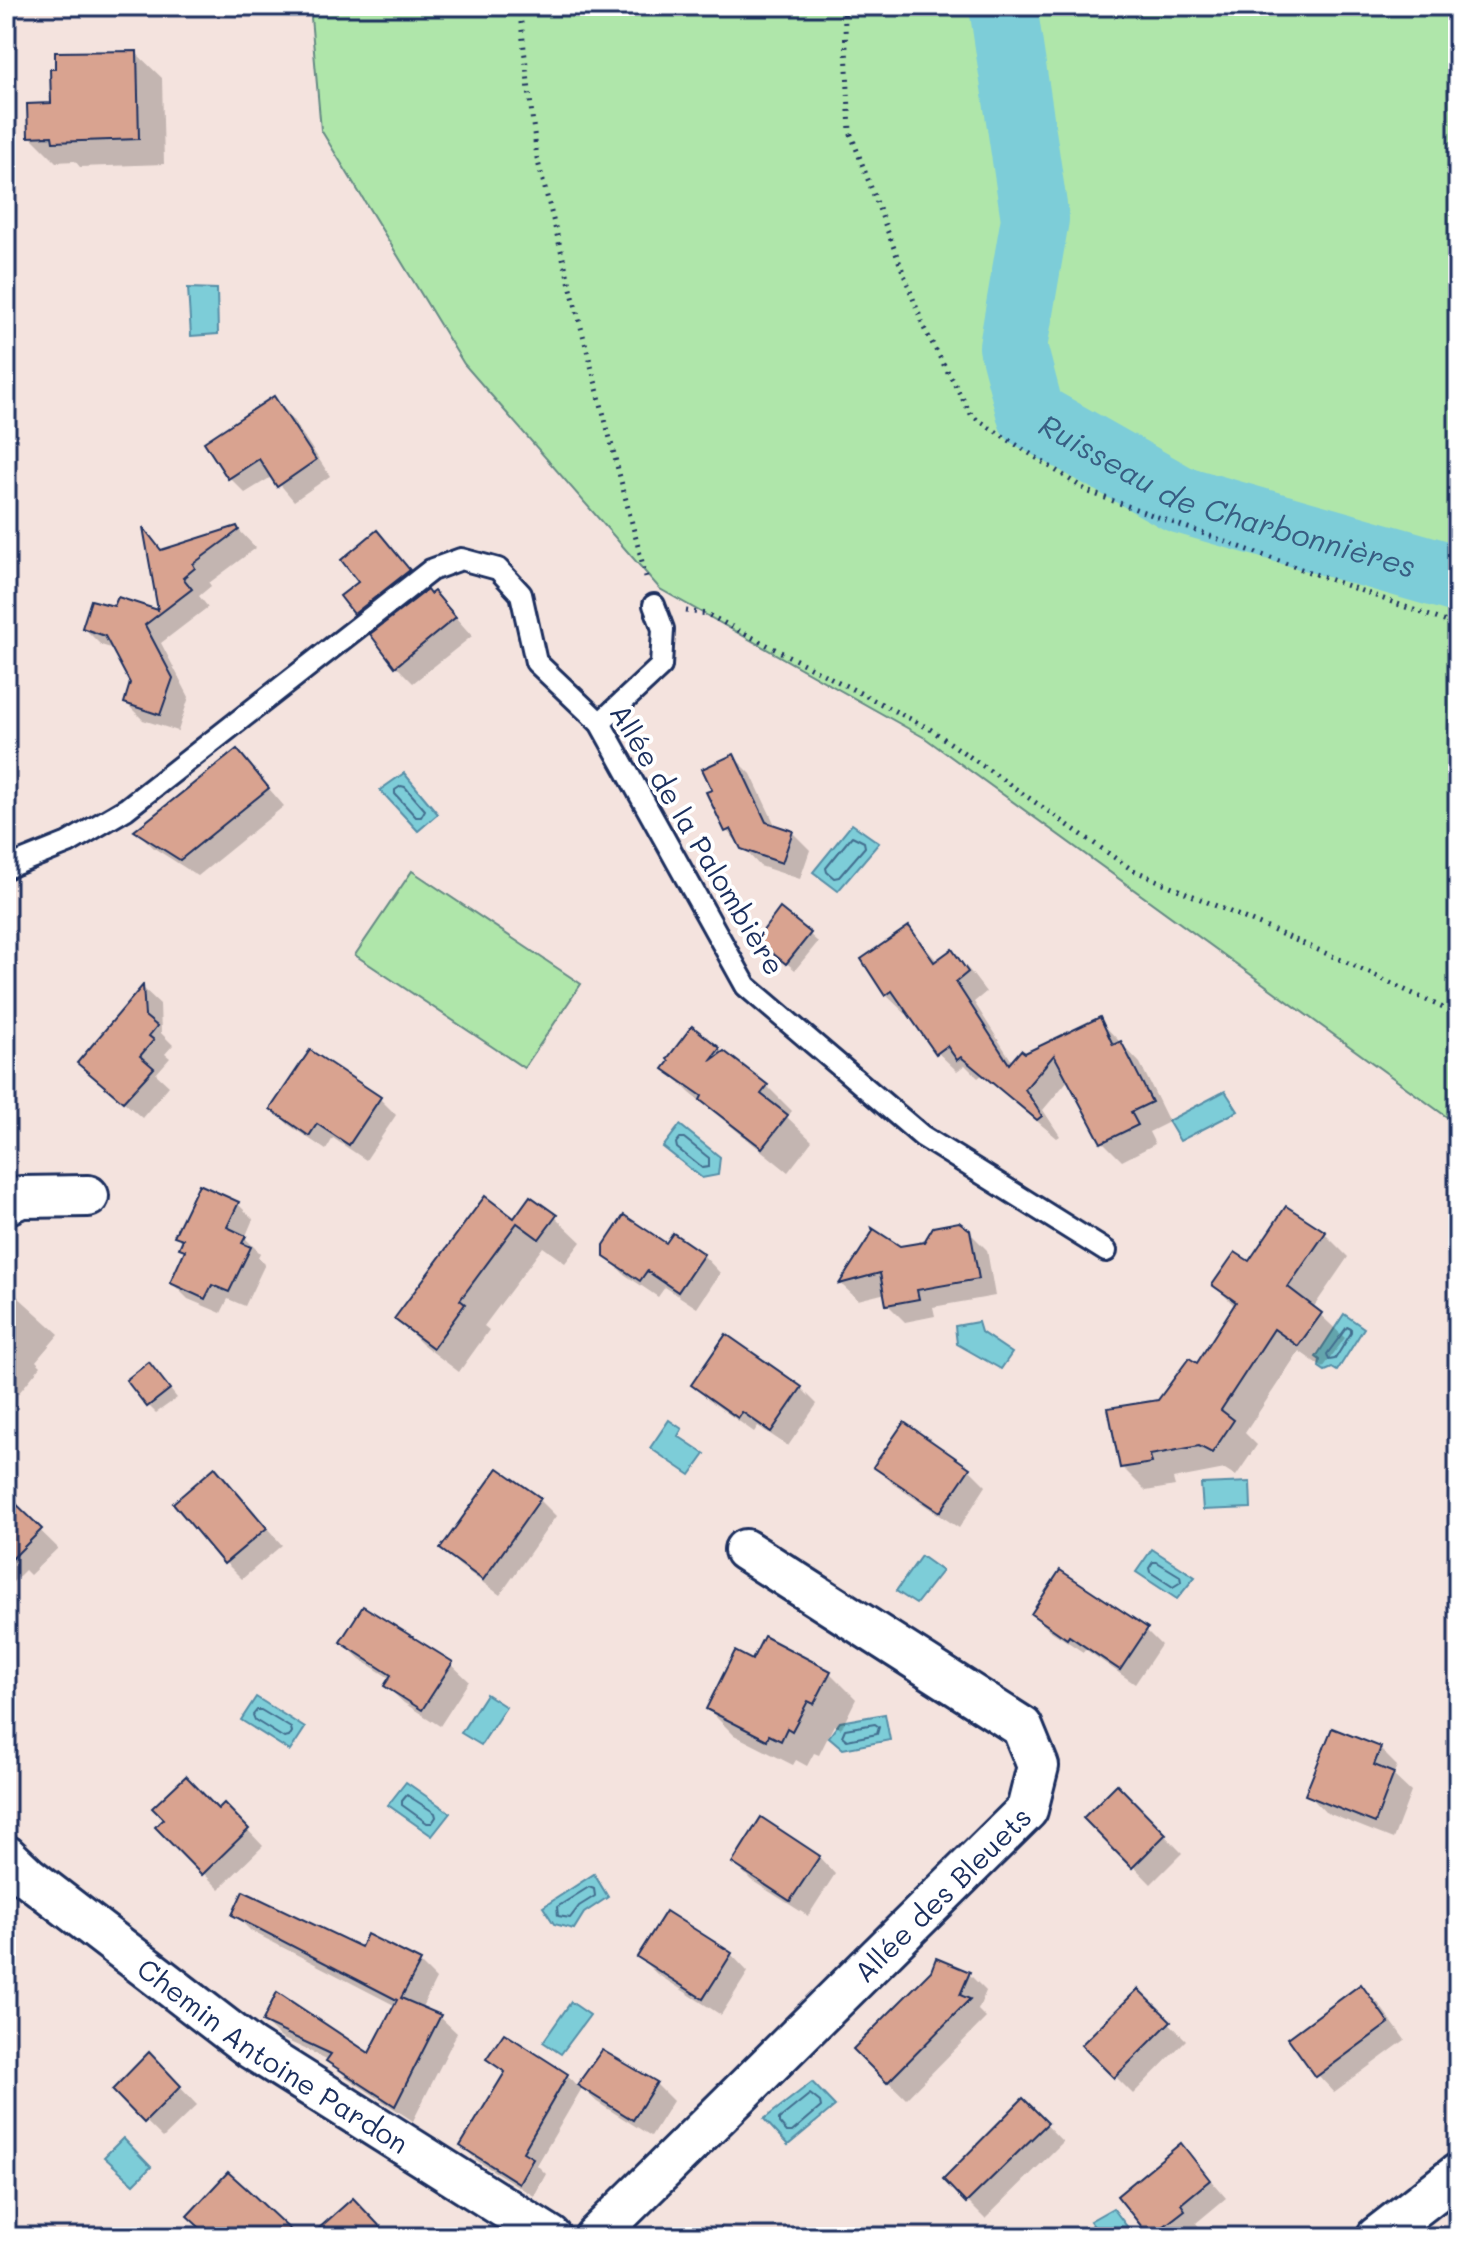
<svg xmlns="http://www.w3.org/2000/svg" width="1464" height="2243" font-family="Mali,sans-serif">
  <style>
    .green { fill: #afe6aa; stroke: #658a84; stroke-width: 2 }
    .water { fill: #7dcdd8; stroke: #568ea7; stroke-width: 2 }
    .shadow { fill: #0003 }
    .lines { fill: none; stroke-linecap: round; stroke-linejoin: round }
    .shore { stroke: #426e8f; stroke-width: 2 }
    .river { stroke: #7dcdd8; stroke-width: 68 }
    .building { fill: #d9a390; stroke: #1b2f5e; stroke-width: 2 }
    .lane-casing { stroke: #1b2f5e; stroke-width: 26 }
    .street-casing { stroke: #1b2f5e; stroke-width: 46 }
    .path { stroke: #1b2f5e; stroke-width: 5; stroke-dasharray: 2 6; stroke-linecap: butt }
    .lane { stroke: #fff; stroke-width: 20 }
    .street { stroke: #fff; stroke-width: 40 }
    .labels { text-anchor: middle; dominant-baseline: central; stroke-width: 8; stroke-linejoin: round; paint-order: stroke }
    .street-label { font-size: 28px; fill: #1b2f5e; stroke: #fff }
    .water-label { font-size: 30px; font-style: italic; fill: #385e83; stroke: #fff }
  </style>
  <rect width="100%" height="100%" fill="#f4e3de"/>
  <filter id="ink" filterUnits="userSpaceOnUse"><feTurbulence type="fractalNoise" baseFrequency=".0125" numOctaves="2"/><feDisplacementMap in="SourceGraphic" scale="16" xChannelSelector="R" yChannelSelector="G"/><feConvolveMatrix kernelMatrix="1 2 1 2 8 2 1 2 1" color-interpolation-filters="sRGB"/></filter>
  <g filter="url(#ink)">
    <!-- green -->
    <g class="green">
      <path d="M 310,6 L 1458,6 L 1458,1125 L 925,738 L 660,589 L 464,364 L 321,130 Z"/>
      <path d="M 412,871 L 581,984 L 524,1068 L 355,955 Z"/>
    </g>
    <!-- water -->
    <g class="water">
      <path d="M 188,288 L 217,289 L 218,334 L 191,336 Z"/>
      <path d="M 404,773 L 438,814 L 418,831 L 380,790 Z"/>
      <path d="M 852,824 L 879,843 L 838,891 L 813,872 Z"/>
      <path d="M 1225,1091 L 1238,1111 L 1180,1141 L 1168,1121 Z"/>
      <path d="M 680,1125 L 720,1157 L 718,1175 L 702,1178 L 663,1147 Z"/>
      <path d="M 1344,1314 L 1364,1328 L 1337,1371 L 1332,1368 L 1325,1371 L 1319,1367 L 1320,1360 L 1316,1357 Z"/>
      <path d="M 978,1322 L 981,1332 L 1012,1353 L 1001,1369 L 957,1344 L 955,1326 Z"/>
      <path d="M 669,1420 L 682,1429 L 678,1436 L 705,1454 L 690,1475 L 650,1448 Z"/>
      <path d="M 1250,1482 L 1251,1508 L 1203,1510 L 1201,1484 Z"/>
      <path d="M 1152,1549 L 1195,1577 L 1177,1599 L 1136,1572 Z"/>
      <path d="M 921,1556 L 942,1571 L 916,1604 L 896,1591 Z"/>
      <path d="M 486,1694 L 506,1707 L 481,1745 L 461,1733 Z"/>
      <path d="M 256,1697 L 305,1728 L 290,1751 L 241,1720 Z"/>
      <path d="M 885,1714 L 890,1740 L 843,1749 L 829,1737 L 840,1722 Z"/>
      <path d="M 406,1782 L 450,1813 L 432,1836 L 388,1805 Z"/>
      <path d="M 594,1874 L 608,1897 L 584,1913 L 574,1929 L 554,1924 L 543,1907 Z"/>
      <path d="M 571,2002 L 590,2015 L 561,2054 L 543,2042 Z"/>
      <path d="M 812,2082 L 835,2106 L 788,2145 L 764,2119 Z"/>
      <path d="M 123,2138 L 151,2167 L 134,2184 L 104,2157 Z"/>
      <path d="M 1113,2208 L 1135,2237 L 1102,2237 L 1090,2221 Z"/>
    </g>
    <!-- shadow -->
    <g class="shadow">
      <path d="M 136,53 L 162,78 L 164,164 L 80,167 L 75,161 L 56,162 L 30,136 Z"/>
      <path d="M 273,398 L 289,414 L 330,476 L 294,501 L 273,476 L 245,493 L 230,478 L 206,443 Z"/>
      <path d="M 237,528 L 256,548 L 209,583 L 211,586 L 199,596 L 208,607 L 161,643 L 189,697 L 178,731 L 143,720 L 126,703 L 133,683 L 114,649 L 101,645 L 84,628 L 115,609 L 119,599 L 160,613 L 146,533 L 163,551 Z"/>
      <path d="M 377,533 L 426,588 L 424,590 L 431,596 L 434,593 L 472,636 L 413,683 L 396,666 L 376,632 L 356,612 Z"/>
      <path d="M 237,752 L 284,806 L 198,876 L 154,848 L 137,832 Z"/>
      <path d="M 733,756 L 751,774 L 776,827 L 792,832 L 810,850 L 800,879 L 760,866 L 727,831 L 715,791 Z"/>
      <path d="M 909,929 L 938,962 L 951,952 L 970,971 L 986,992 L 974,1002 L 1013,1063 L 1099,1020 L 1140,1063 L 1169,1122 L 1149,1132 L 1155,1144 L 1122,1161 L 1103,1142 L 1069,1079 L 1043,1110 L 1060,1136 L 1057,1138 L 982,1075 L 978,1078 L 965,1065 L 957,1071 L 937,1052 L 909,1011 L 906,1014 L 886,995 Z"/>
      <path d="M 809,934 L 818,942 L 795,970 L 767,947 Z"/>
      <path d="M 143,988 L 160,1004 L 161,1033 L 173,1045 L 165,1054 L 170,1058 L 156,1074 L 169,1086 L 142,1118 L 80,1063 Z"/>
      <path d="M 719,1049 L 767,1086 L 792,1111 L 787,1117 L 812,1141 L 788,1172 L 690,1093 L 665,1068 Z"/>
      <path d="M 380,1099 L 396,1115 L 366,1160 L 333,1138 L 326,1150 L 289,1125 L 273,1109 Z"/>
      <path d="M 238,1204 L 253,1219 L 245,1238 L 260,1253 L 258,1257 L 265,1264 L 245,1306 L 228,1299 L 221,1313 L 188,1299 L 172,1283 L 186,1252 L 182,1247 L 184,1242 L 177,1235 Z"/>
      <path d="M 555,1217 L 581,1242 L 565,1263 L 543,1247 L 484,1326 L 489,1330 L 459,1372 L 422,1344 L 397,1319 L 514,1221 Z"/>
      <path d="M 875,1232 L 899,1248 L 969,1232 L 987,1250 L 995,1296 L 933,1307 L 935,1316 L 905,1322 L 887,1304 L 886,1293 L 858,1300 L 841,1284 Z"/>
      <path d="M 1325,1234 L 1348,1257 L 1313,1308 L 1345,1338 L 1323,1368 L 1299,1351 L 1245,1433 L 1257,1445 L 1236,1476 L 1225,1469 L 1173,1479 L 1175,1486 L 1146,1491 L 1122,1467 L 1159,1402 L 1198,1365 L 1235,1306 L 1214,1285 L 1249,1264 Z"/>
      <path d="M 666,1246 L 703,1255 L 720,1273 L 697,1308 L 665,1287 L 658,1297 L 624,1274 L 606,1256 Z"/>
      <path d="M 6,1286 L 59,1334 L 36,1361 L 41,1366 L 18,1394 L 15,1392 L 6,1402 Z"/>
      <path d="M 157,1373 L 177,1398 L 156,1413 L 148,1405 Z"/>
      <path d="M 693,1384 L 801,1388 L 817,1404 L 788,1446 L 758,1426 L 754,1432 L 709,1400 Z"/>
      <path d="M 876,1466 L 969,1469 L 986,1486 L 959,1528 L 893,1484 Z"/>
      <path d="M 215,1469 L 282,1545 L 242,1579 L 226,1563 Z"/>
      <path d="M 6,1497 L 58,1548 L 30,1575 L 25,1570 L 6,1589 Z"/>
      <path d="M 540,1500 L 556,1516 L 500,1595 L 459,1565 L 443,1548 Z"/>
      <path d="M 1033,1614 L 1146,1630 L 1161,1645 L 1135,1684 L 1085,1649 L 1083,1652 L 1048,1629 Z"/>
      <path d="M 342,1642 L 451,1664 L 469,1681 L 440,1726 L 404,1703 L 386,1686 L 391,1679 L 360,1659 Z"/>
      <path d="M 752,1663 L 830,1673 L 856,1699 L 841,1729 L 834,1725 L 819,1755 L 814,1753 L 807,1766 L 796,1760 L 793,1765 L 734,1735 L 708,1709 Z"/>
      <path d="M 1380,1749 L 1397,1766 L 1393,1775 L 1411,1792 L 1393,1839 L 1325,1812 L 1308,1794 Z"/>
      <path d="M 1117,1787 L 1182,1853 L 1151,1884 L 1086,1818 Z"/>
      <path d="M 224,1805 L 263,1846 L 219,1889 L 158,1827 L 218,1811 Z"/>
      <path d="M 819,1857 L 835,1874 L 808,1916 L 751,1880 L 734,1863 Z"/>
      <path d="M 1458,1894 L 1458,1909 L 1451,1900 Z"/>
      <path d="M 234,1914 L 362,1950 L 419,1962 L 436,1979 L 421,2009 L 440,2017 L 457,2033 L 413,2121 L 346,2077 L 329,2060 L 281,2038 L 264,2022 L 370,2056 L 396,2006 L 251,1931 Z"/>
      <path d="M 731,1954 L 748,1972 L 721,2015 L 657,1974 L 639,1957 Z"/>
      <path d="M 969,1974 L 986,1991 L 978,2010 L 986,2018 L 906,2099 L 855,2049 Z"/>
      <path d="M 1361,1987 L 1378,2003 L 1405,2040 L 1334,2092 L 1318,2075 Z"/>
      <path d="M 1138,1991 L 1186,2040 L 1133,2094 L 1084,2045 Z"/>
      <path d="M 603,2052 L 656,2084 L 673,2101 L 651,2136 L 597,2102 L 582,2088 L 537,2165 L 546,2174 L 534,2196 L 476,2160 L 462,2145 L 506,2075 L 489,2059 L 567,2075 L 578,2087 Z"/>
      <path d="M 149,2055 L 197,2105 L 163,2138 L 114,2090 Z"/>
      <path d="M 1023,2101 L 1063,2142 L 985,2219 L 945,2179 Z"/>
      <path d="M 1181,2146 L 1226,2198 L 1196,2223 L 1201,2229 L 1191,2237 L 1153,2237 L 1119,2197 Z"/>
    </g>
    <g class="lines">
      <!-- shore -->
      <g class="shore">
        <path d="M 401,786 L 405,787 L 425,810 L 421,817 L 416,817 L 395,794 L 395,790 Z"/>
        <path d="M 852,836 L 864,842 L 865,847 L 839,877 L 834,878 L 827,872 L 826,868 Z"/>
        <path d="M 680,1138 L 684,1138 L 709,1158 L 709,1167 L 702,1168 L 677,1148 L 676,1143 Z"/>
        <path d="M 1347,1327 L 1351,1329 L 1351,1333 L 1335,1359 L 1329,1360 L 1327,1354 Z"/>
        <path d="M 1153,1562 L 1157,1562 L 1180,1576 L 1181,1582 L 1173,1587 L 1150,1572 L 1149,1568 Z"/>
        <path d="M 257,1710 L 261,1710 L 291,1728 L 292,1732 L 289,1737 L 284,1738 L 255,1720 L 253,1715 Z"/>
        <path d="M 875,1724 L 879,1727 L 877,1734 L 847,1740 L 842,1736 L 845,1729 Z"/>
        <path d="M 407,1795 L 435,1813 L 436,1817 L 432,1823 L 427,1823 L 402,1805 L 402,1801 Z"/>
        <path d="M 589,1887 L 594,1889 L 595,1896 L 579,1906 L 570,1918 L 558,1916 L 557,1907 Z"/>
        <path d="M 810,2094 L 820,2102 L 821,2107 L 792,2132 L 787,2132 L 779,2123 L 779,2119 Z"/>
      </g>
      <!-- river -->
      <path class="river" id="s1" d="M 1003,6 L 1035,219 L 1013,347 L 1031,415 L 1179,499 L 1458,579"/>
    </g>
    <!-- building -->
    <g class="building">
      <path d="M 137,51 L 139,139 L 53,142 L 52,136 L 28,137 L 27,104 L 51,103 L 50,69 L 55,69 L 55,52 Z"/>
      <path d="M 274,396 L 316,460 L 277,487 L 259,459 L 228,479 L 204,442 Z"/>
      <path d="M 237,526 L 239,530 L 193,564 L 195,568 L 183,578 L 192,589 L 145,625 L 173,678 L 160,715 L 124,703 L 130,683 L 105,636 L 82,628 L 91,600 L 114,606 L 118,597 L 158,610 L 143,527 L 161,550 Z"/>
      <path d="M 377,530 L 410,570 L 354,614 L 340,596 L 358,582 L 341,560 Z"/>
      <path d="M 427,590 L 430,594 L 434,591 L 456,617 L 395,667 L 370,634 Z"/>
      <path d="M 237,749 L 269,788 L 180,860 L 134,831 Z"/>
      <path d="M 734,754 L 766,822 L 793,831 L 782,863 L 741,849 L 731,829 L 725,832 L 706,792 L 712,790 L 702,769 Z"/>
      <path d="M 780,908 L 811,933 L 786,964 L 756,940 Z"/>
      <path d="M 909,926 L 934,962 L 952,949 L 968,972 L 956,982 L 1009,1064 L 1021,1050 L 1025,1053 L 1100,1017 L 1113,1045 L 1121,1041 L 1152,1102 L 1131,1112 L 1138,1125 L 1101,1143 L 1054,1055 L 1025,1089 L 1042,1116 L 1037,1120 L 961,1057 L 957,1060 L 947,1046 L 936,1054 L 892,991 L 885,996 L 861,959 Z"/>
      <path d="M 143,985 L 145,1016 L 157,1026 L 149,1036 L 154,1040 L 140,1056 L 154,1068 L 123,1102 L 77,1063 Z"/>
      <path d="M 692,1026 L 720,1048 L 710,1061 L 724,1051 L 768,1085 L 761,1094 L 788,1115 L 762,1148 L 700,1100 L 702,1096 L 663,1069 L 669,1061 L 667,1059 Z"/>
      <path d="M 310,1050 L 381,1097 L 349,1145 L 317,1124 L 309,1136 L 270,1109 Z"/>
      <path d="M 199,1184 L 239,1202 L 227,1227 L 246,1236 L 242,1243 L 251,1247 L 229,1292 L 212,1285 L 205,1299 L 170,1283 L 185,1250 L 179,1248 L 183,1239 L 174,1236 Z"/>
      <path d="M 485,1196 L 514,1218 L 530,1196 L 557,1215 L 539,1239 L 517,1223 L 460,1300 L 465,1304 L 433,1348 L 394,1319 Z"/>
      <path d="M 1286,1206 L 1326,1232 L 1288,1287 L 1322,1313 L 1298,1346 L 1274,1329 L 1221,1410 L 1234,1420 L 1212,1453 L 1199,1446 L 1150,1455 L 1152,1463 L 1120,1468 L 1108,1408 L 1158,1400 L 1189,1358 L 1197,1363 L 1236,1302 L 1212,1285 L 1235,1252 L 1249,1261 Z"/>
      <path d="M 624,1215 L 666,1243 L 673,1233 L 704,1254 L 678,1292 L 647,1271 L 640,1281 L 604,1257 L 604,1245 Z"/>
      <path d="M 959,1222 L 970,1230 L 979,1279 L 917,1290 L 919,1299 L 886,1305 L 880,1273 L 839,1284 L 873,1231 L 872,1228 L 900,1246 L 924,1242 L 933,1227 Z"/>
      <path d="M 726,1334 L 802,1387 L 771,1432 L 742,1412 L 738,1418 L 691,1385 Z"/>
      <path d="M 149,1362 L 170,1389 L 147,1407 L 126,1380 Z"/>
      <path d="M 904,1422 L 970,1468 L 940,1512 L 873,1467 Z"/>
      <path d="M 215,1467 L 267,1528 L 224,1564 L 173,1503 Z"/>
      <path d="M 498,1468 L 541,1498 L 483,1580 L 440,1549 Z"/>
      <path d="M 6,1494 L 42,1529 L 6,1565 Z"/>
      <path d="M 1060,1570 L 1148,1628 L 1120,1670 L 1069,1636 L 1067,1639 L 1031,1614 Z"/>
      <path d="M 363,1606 L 453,1662 L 422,1710 L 384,1686 L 391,1675 L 340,1642 Z"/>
      <path d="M 764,1636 L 831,1671 L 814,1704 L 808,1701 L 792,1731 L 787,1728 L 781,1741 L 769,1735 L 767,1740 L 706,1709 L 735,1651 L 752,1660 Z"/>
      <path d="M 1332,1728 L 1381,1747 L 1374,1765 L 1394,1773 L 1375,1823 L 1305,1795 Z"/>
      <path d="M 186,1776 L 218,1809 L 224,1803 L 249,1829 L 202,1875 L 155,1827 L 163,1819 L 152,1808 Z"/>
      <path d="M 1117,1784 L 1166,1834 L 1132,1868 L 1083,1818 Z"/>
      <path d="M 761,1817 L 820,1856 L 790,1901 L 732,1863 Z"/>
      <path d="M 243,1891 L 361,1947 L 367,1934 L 421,1961 L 401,1998 L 441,2015 L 395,2106 L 326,2061 L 331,2054 L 262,2022 L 277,1992 L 369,2053 L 397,2000 L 232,1915 Z"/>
      <path d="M 666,1911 L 732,1953 L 703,1999 L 637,1957 Z"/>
      <path d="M 936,1958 L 970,1972 L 960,1995 L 970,1999 L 887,2083 L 853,2049 L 931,1971 Z"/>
      <path d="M 1361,1984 L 1389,2023 L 1316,2077 L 1288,2038 Z"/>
      <path d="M 1138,1989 L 1171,2021 L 1114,2078 L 1081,2045 Z"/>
      <path d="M 504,2033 L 568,2074 L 523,2152 L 533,2158 L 519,2183 L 460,2146 L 505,2072 L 486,2059 Z"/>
      <path d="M 602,2050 L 657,2082 L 633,2120 L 577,2085 Z"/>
      <path d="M 149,2052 L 181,2086 L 144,2123 L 112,2090 Z"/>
      <path d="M 1023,2098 L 1048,2123 L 966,2203 L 943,2179 Z"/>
      <path d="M 1181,2143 L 1210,2180 L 1181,2204 L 1185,2210 L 1150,2237 L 1117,2196 Z"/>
      <path d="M 228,2172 L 248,2190 L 298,2237 L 210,2237 L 187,2216 Z"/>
      <path d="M 353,2198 L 390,2237 L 309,2237 Z"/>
    </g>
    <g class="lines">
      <defs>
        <g id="lane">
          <path d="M 600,723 L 661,666 L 663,629 L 654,605"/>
          <path d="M 6,868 L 68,843 L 126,809 L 431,570 L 461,559 L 498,569 L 521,594 L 536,662 L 600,723 L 746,986 L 922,1136 L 1106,1251"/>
        </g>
        <g id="street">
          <path d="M 6,1204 L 21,1197 L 88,1196"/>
          <path id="s2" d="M 6,1856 L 27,1876 L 251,2048 L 551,2237"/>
          <path id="s3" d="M 595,2237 L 1027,1810 L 1038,1766 L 1022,1727 L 745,1550"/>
          <path d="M 1377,2237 L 1458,2174"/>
        </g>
      </defs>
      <!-- lane casing -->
      <use href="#lane" class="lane-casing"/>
      <!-- street casing -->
      <use href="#street" class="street-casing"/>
      <!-- path -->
      <g class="path">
        <path d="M 519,6 L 537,158 L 646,577"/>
        <path d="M 844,6 L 850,132 L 925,330 L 972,416 L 1089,492 L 1458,626"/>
        <path d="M 686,611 L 707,614 L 930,729 L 1131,869 L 1346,962 L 1458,1015"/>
      </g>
      <!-- lane -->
      <use href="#lane" class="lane"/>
      <!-- street -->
      <use href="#street" class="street"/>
    </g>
  </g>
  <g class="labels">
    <!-- street labels -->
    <g class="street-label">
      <text transform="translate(698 839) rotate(59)">Allée de la Palombière</text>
      <text stroke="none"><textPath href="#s3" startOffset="488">Allée des Bleuets</textPath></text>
      <text stroke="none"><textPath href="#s2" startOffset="334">Chemin Antoine Pardon</textPath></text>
    </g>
    <!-- water labels -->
    <g class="water-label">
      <text stroke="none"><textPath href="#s1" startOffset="630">Ruisseau de Charbonnières</textPath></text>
    </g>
  </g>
  <!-- margin -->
  <rect width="1464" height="2243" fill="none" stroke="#fff" stroke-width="32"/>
  <rect x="16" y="16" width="1432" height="2211" fill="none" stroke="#1b2f5e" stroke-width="3" filter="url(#ink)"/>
</svg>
